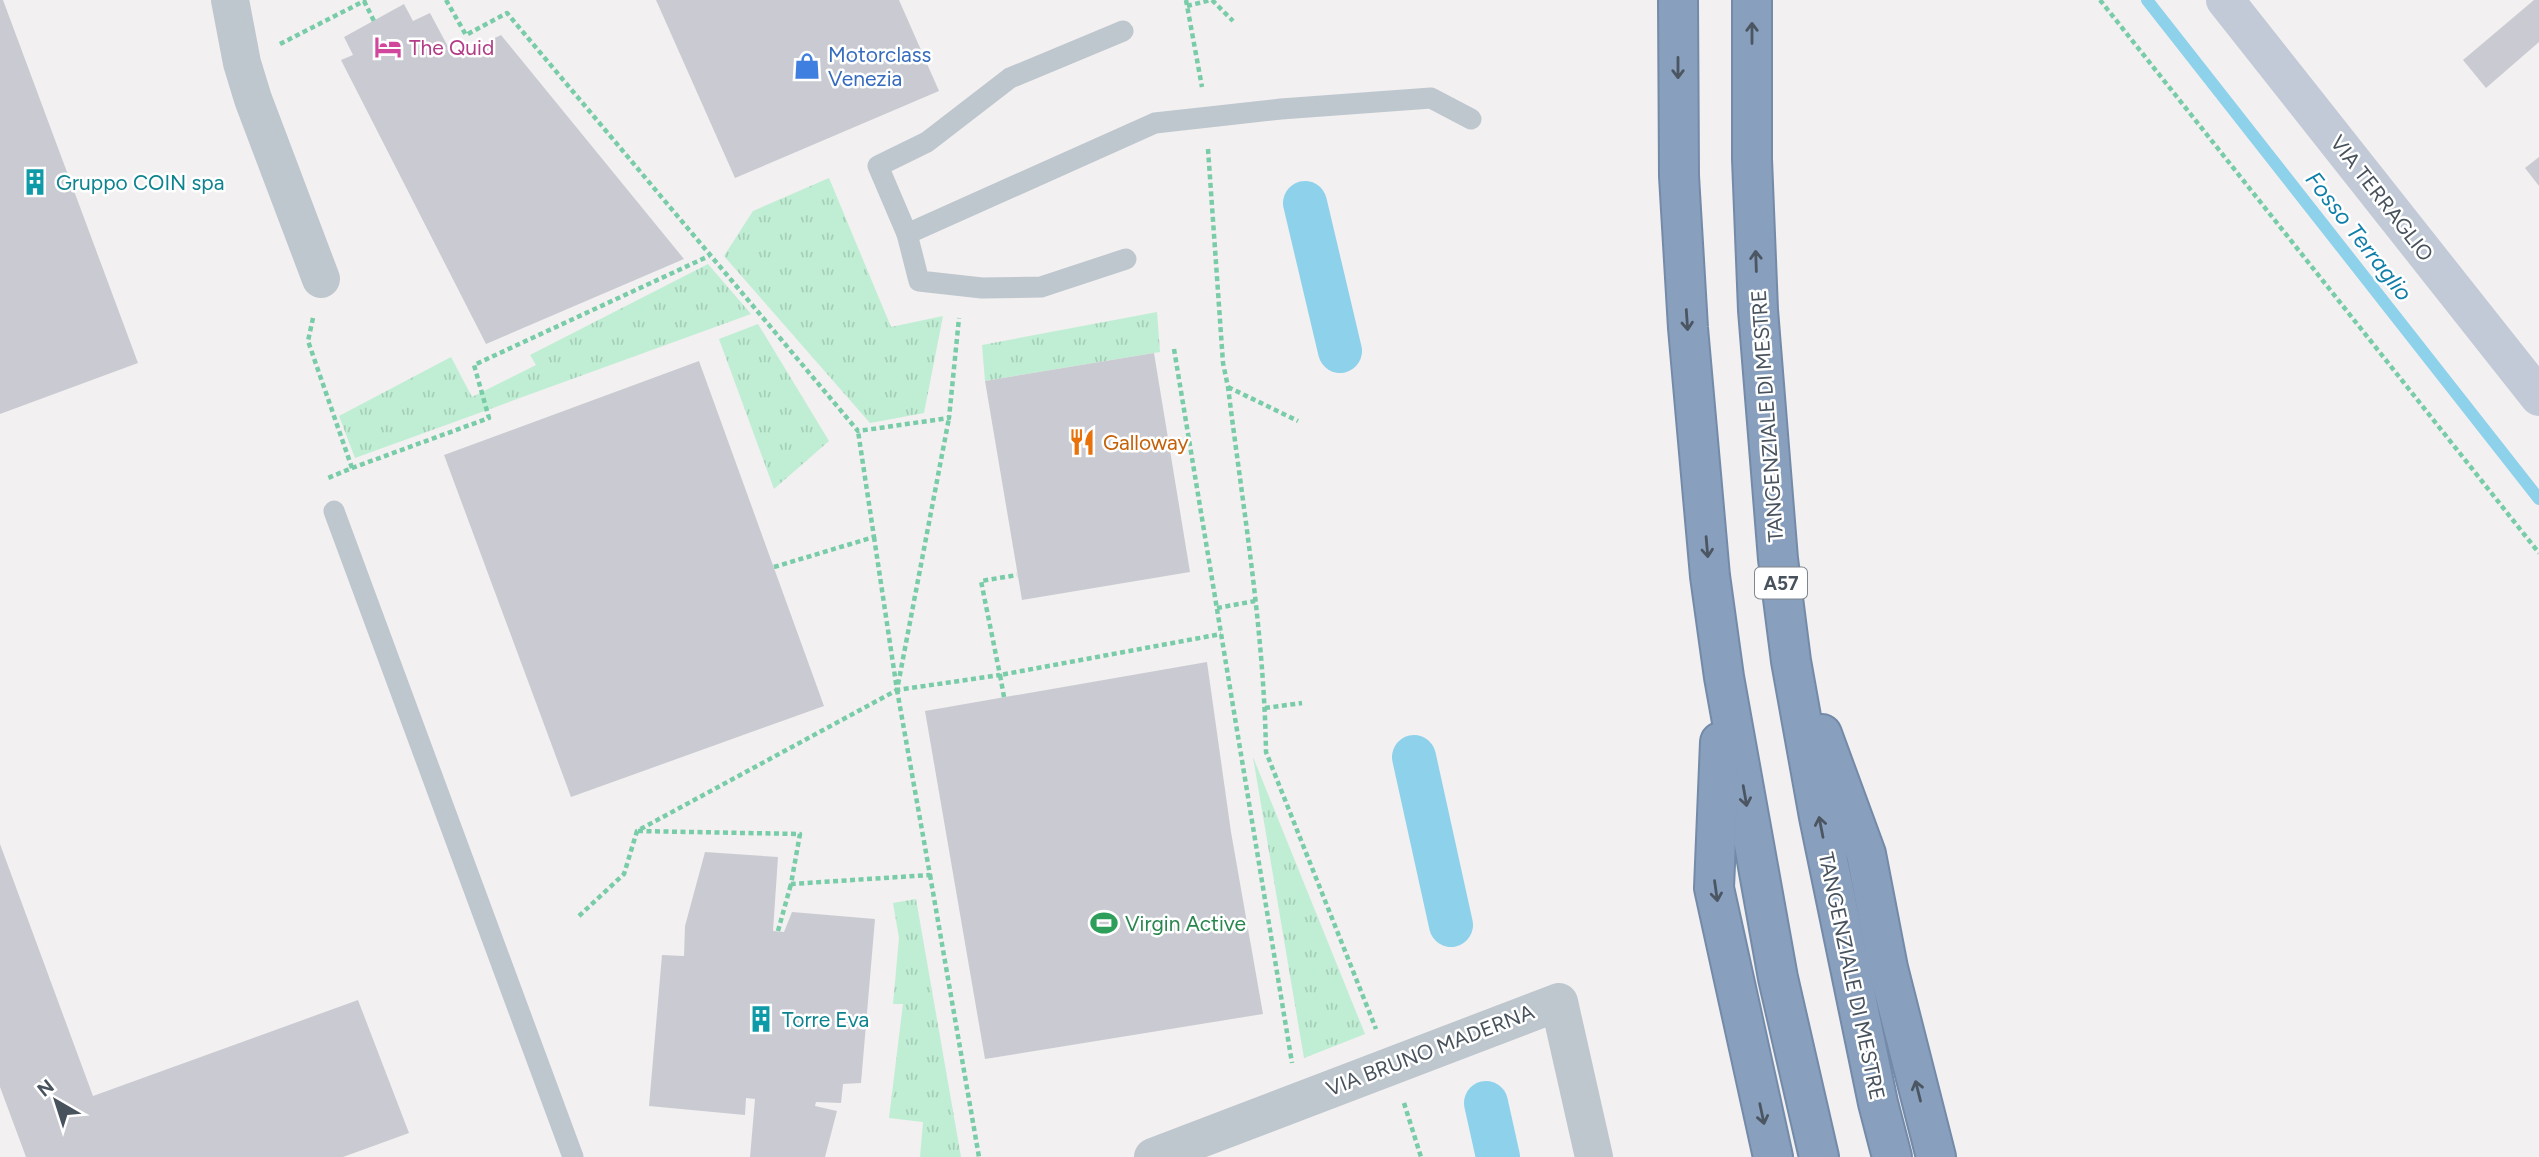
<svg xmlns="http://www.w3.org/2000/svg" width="2539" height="1157" font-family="Figtree,sans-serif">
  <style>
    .grass { fill: url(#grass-tufts) }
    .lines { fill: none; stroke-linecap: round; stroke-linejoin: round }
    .stream { stroke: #8dd1eb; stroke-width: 12 }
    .canal { stroke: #8dd1eb; stroke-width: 44 }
    .building { fill: #cacbd2 }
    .motorway-casing { stroke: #748aa9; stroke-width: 42 }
    .path { stroke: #78cca8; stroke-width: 4.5; stroke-dasharray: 5 3.5; stroke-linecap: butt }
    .service { stroke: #bec6ce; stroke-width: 21 }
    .minor { stroke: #bec6ce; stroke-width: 38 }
    .secondary { stroke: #c1cad6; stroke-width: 38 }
    .motorway { stroke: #889fbd; stroke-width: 38 }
    .oneway { stroke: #4b5662 }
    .labels { text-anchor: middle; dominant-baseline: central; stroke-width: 5; stroke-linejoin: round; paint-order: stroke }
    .shield { fill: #fff; stroke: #7f868e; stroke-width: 2 }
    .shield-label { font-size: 19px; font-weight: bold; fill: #48525d }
    .hotel-label { font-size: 21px; fill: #b23c85; stroke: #fff; text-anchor: start }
    .shop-label { font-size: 21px; fill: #366cbe; stroke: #fff; text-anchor: start }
    .culture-label { font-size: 21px; fill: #0d838f; stroke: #fff; text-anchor: start }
    .street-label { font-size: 21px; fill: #48525d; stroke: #fff }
    .food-label { font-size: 21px; fill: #c56008; stroke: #fff; text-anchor: start }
    .leisure-label { font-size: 21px; fill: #27864d; stroke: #fff; text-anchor: start }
    .water-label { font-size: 23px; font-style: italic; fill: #0f7fa9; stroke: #fff }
  </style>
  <defs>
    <pattern id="grass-tufts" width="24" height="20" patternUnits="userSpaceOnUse" patternTransform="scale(1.75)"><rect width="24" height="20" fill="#bfeed4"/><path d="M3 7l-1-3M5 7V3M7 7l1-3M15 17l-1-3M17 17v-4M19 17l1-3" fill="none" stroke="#a6ceb8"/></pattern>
  </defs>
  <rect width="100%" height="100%" fill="#f2f0f0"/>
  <!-- grass -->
  <g class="grass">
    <path d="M 829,178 L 891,327 L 943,316 L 924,413 L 870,423 L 724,256 L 753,211 Z"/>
    <path d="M 708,264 L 751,314 L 355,458 L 339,416 L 451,357 L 472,397 L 536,365 L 530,355 Z"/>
    <path d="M 1157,312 L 1160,352 L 985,381 L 982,345 Z"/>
    <path d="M 758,324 L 829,441 L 774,489 L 719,339 Z"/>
    <path d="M 1253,757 L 1365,1034 L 1304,1058 Z"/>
    <path d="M 916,899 L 961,1157 L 920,1157 L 923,1122 L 889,1118 L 903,1004 L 893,1004 L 899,938 L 893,903 Z"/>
  </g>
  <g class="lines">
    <!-- stream -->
    <path class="stream" d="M 2147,0 L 2539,499"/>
    <!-- canal -->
    <g class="canal">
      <path d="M 1305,203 L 1340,351"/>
      <path d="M 1414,757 L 1451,925"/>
      <path d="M 1486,1103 L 1498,1157"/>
    </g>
  </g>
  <!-- building -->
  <g class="building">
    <path d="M 0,0 L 3,0 L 138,363 L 0,414 Z"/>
    <path d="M 656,0 L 899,0 L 939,91 L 735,178 Z"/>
    <path d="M 2534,0 L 2539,0 L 2539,42 L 2486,88 L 2463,60 Z"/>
    <path d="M 404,4 L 413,21 L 430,13 L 454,58 L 501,35 L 684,259 L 486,344 L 341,60 L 353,55 L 344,37 Z"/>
    <path d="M 2539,157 L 2539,186 L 2525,168 Z"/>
    <path d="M 1154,353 L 1190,572 L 1022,600 L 985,381 Z"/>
    <path d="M 699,361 L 824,706 L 571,797 L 444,455 Z"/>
    <path d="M 1207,662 L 1231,832 L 1263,1014 L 985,1059 L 925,711 Z"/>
    <path d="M 0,844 L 93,1096 L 358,1000 L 409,1133 L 343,1157 L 26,1157 L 0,1087 Z"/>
    <path d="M 705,852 L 778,857 L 773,931 L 784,932 L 792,912 L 875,919 L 861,1083 L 843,1084 L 841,1103 L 816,1102 L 815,1106 L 837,1111 L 825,1157 L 750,1157 L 755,1099 L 746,1098 L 745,1115 L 649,1106 L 662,955 L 684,956 L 685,926 Z"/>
  </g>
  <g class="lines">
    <defs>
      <g id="motorway">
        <path d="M 1678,0 L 1679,176 L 1688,328 L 1710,576 L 1724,677 L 1778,978 L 1819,1157"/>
        <path d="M 1752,0 L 1752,159 L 1758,310 L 1778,559 L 1791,661 L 1819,817 L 1878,1103 L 1892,1157"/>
        <path d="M 1822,734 L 1866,854 L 1888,968 L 1936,1157"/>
        <path d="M 1720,742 L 1714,888 L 1773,1157"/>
      </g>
    </defs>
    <!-- motorway casing -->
    <use href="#motorway" class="motorway-casing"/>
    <!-- path -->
    <g class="path">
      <path d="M 446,0 L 466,35 L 507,13 L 858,431 L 949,418 L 959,318"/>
      <path d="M 1186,0 L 1202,87"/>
      <path d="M 1212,0 L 1233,21"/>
      <path d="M 2100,0 L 2539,553"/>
      <path d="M 364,1 L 374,21"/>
      <path d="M 1187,6 L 1211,0"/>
      <path d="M 280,44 L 366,0"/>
      <path d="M 1208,149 L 1223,363 L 1228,387 C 1243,508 1264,630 1266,752 L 1376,1029"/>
      <path d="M 313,318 L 308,341 L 352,468 L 328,478"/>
      <path d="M 1174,349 L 1292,1063"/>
      <path d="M 1228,387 L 1298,421"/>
      <path d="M 352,468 L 489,418 L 474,365 L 709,256"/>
      <path d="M 874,537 L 897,690 L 1000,675 L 981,581 L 1017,575"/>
      <path d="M 774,567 L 874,537 L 858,431"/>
      <path d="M 1217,608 L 1255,601"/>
      <path d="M 1004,697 L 1000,675 L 1221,634"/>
      <path d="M 1265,708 L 1302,703"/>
      <path d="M 638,831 L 800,834 L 791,884 L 930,875 L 897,690"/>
      <path d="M 930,875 L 979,1157"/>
      <path d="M 579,916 L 624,874 L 637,831 L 897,690 L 949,418"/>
      <path d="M 778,931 L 791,884"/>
      <path d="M 1404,1103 L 1421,1157"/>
    </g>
    <!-- service -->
    <g class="service">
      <path d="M 907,234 L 878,166 L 927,142 L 1010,78 L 1123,31"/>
      <path d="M 1126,259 L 1041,287 L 982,288 L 919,281 L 907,234 L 1155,123 L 1281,109 L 1431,98 L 1471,119"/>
      <path d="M 334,511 L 573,1157"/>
    </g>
    <!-- minor -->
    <g class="minor">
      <path d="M 230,0 L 242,63 L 253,99 L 321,279"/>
      <path d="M 1153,1157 L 1559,1002 L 1594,1157"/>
    </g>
    <!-- secondary -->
    <path class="secondary" d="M 2225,0 L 2539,397"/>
    <!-- motorway -->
    <use href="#motorway" class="motorway"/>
  </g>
  <!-- one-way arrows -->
  <defs><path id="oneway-shaft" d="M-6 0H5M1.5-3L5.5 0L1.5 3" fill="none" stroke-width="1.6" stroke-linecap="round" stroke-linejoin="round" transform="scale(1.75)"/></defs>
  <g class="oneway">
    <use href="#oneway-shaft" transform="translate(1752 33) rotate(-90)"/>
    <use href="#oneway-shaft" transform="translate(1678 68) rotate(90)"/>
    <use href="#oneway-shaft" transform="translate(1756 261) rotate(-92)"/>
    <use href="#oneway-shaft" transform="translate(1687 320) rotate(86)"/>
    <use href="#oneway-shaft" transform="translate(1707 547) rotate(85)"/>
    <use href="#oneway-shaft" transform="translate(1745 796) rotate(80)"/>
    <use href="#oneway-shaft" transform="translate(1821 827) rotate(-101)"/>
    <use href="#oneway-shaft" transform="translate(1716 891) rotate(82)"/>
    <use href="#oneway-shaft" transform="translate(1918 1091) rotate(-104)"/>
    <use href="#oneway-shaft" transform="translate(1762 1114) rotate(78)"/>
  </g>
  <!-- icons -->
  <defs>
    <symbol id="hotel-bare" viewBox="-9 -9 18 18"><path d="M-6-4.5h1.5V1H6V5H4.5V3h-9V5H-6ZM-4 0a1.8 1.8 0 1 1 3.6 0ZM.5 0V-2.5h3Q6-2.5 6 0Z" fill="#d1479c" stroke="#fff" stroke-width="2.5" paint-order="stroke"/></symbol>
    <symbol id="shop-bare" viewBox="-9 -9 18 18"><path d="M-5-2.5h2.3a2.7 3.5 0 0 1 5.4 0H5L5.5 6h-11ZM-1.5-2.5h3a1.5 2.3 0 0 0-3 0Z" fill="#3f7fe0" stroke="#fff" stroke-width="2.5" paint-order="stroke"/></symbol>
    <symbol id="building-bare" viewBox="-9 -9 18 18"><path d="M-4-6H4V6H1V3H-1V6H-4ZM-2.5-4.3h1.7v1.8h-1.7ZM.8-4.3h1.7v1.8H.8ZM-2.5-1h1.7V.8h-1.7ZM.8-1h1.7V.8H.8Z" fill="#0f9aa8" stroke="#fff" stroke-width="2.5" paint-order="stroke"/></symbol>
    <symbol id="restaurant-bare" viewBox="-9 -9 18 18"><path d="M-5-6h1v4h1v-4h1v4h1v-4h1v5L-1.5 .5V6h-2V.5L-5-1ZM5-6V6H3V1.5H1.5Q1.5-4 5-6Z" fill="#e8710a" stroke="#fff" stroke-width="2.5" paint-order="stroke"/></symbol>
    <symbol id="stadium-bare" viewBox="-9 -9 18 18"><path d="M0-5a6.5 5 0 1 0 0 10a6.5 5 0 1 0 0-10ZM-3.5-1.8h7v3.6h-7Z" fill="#2e9e5b" stroke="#fff" stroke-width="2.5" paint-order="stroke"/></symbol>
  </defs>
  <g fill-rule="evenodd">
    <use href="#hotel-bare" x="369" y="28" width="38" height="38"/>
    <use href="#shop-bare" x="788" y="47" width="38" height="38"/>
    <use href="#building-bare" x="16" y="163" width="38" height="38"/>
    <use href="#restaurant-bare" x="1063" y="423" width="38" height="38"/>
    <use href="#stadium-bare" x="1085" y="904" width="38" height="38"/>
    <use href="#building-bare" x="742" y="1000" width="38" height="38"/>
  </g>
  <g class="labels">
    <!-- shield labels -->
    <rect class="shield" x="1755" y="567.5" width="52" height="31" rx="5"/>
    <g class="shield-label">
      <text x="1781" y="583">A57</text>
    </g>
    <!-- hotel labels -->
    <g class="hotel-label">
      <text x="409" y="47">The Quid</text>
    </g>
    <!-- shop labels -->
    <g class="shop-label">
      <text x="828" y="54">Motorclass<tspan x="828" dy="24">Venezia</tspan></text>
    </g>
    <!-- culture labels -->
    <g class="culture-label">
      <text x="56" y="182">Gruppo COIN spa</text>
      <text x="782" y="1019">Torre Eva</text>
    </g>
    <!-- street labels -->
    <g class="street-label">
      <text transform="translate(2382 198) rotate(52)">VIA TERRAGLIO</text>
      <text transform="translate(1767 416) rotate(-94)">TANGENZIALE DI MESTRE</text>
      <text transform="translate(1852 976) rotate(78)">TANGENZIALE DI MESTRE</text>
      <text transform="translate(1430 1050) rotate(-21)">VIA BRUNO MADERNA</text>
    </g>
    <!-- food labels -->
    <g class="food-label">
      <text x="1103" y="442">Galloway</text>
    </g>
    <!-- leisure labels -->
    <g class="leisure-label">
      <text x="1125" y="923">Virgin Active</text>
    </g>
    <!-- water labels -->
    <g class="water-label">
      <text transform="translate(2359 236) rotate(52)">Fosso Terraglio</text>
    </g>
  </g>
  <!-- north arrow -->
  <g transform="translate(56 1101) rotate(321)" stroke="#ffffff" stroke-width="5" paint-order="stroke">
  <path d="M0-5L12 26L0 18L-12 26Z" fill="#48525d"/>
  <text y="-10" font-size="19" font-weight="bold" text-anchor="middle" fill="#48525d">N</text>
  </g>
</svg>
